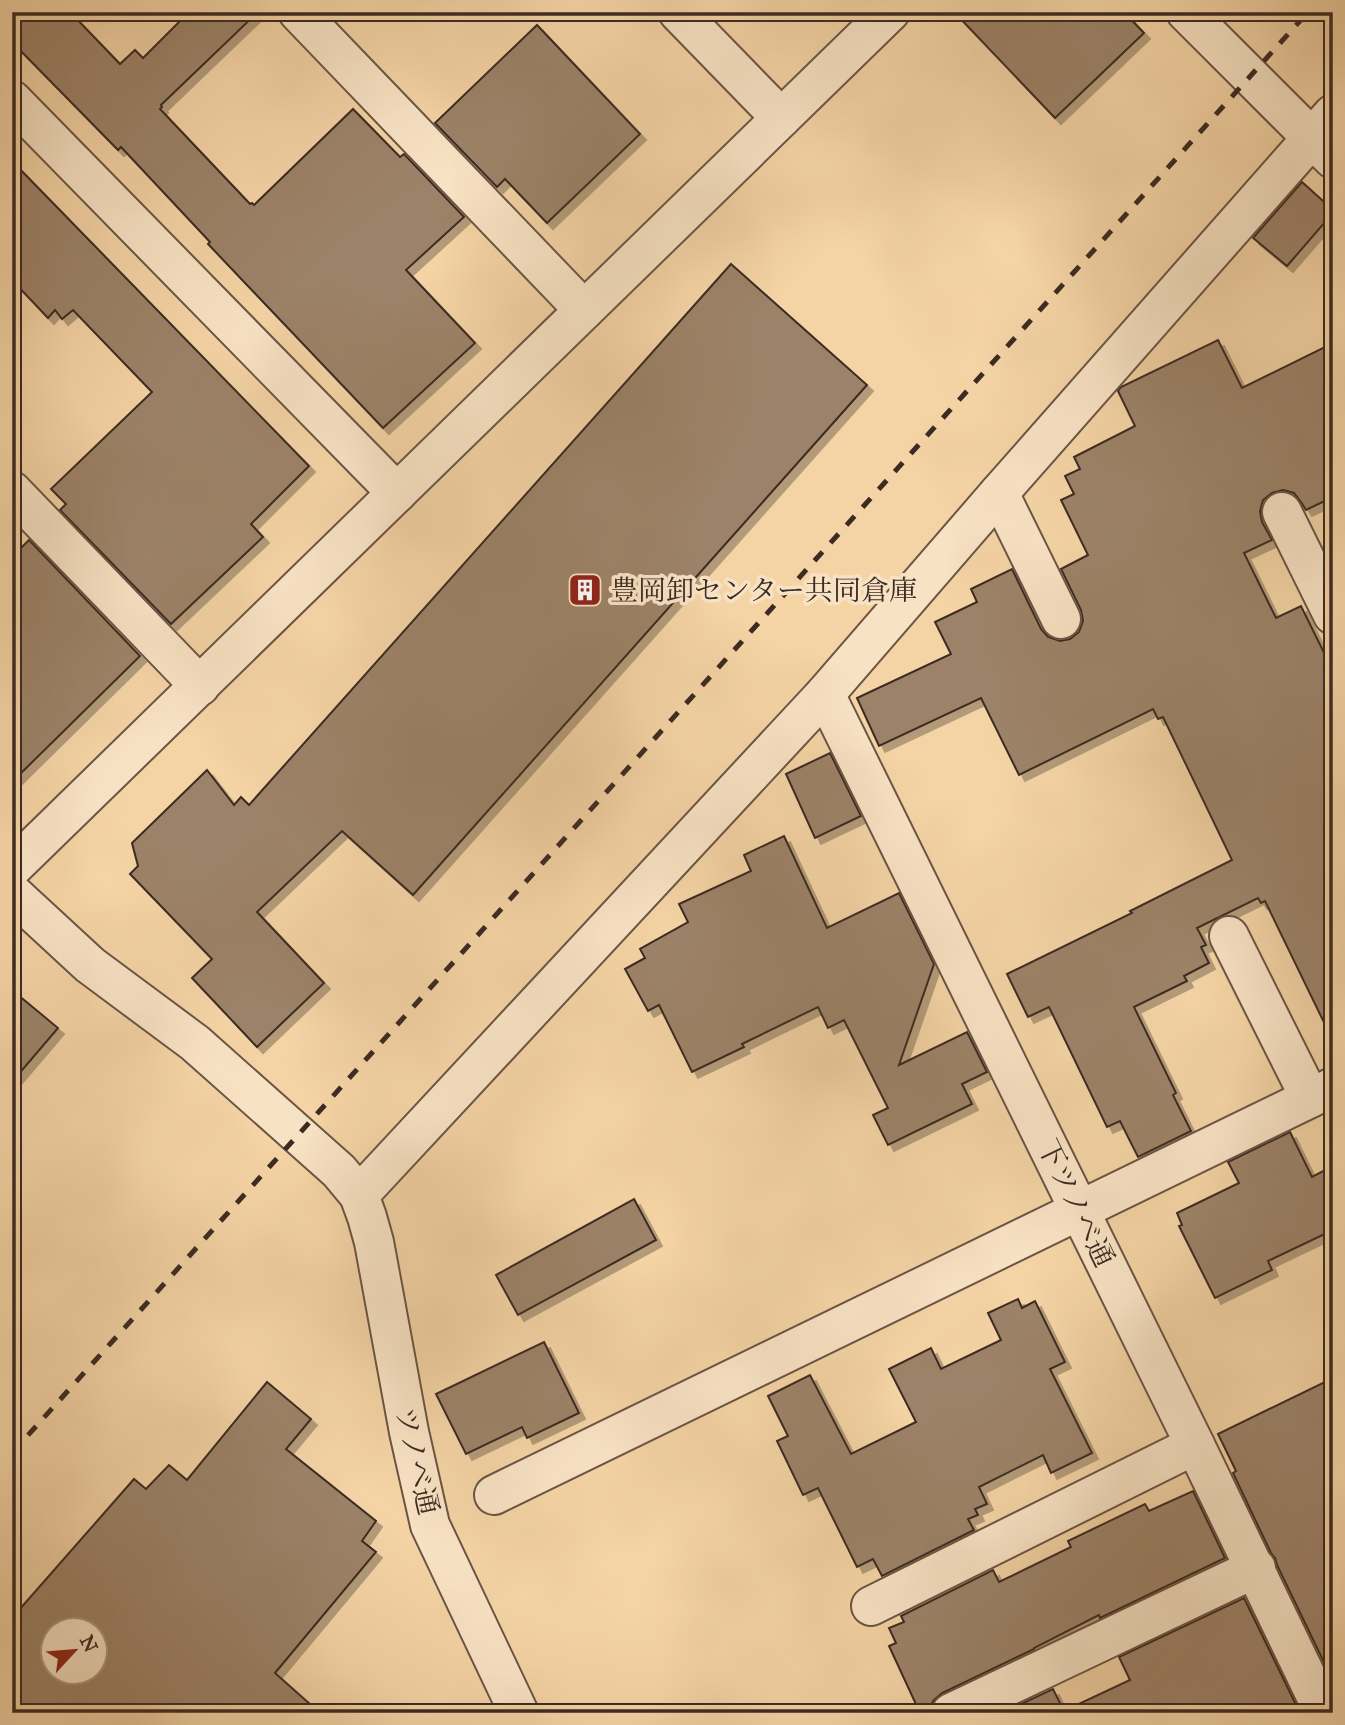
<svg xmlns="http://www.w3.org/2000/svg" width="1345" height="1725" font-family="'IM FELL Great Primer','Noto Serif JP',serif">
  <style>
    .building { fill: #9c8267; stroke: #3c2b23; stroke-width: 2; fill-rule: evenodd; filter: url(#shadow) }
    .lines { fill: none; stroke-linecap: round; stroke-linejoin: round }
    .minor-casing { stroke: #6a5544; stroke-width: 42 }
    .minor { stroke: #f8e2c4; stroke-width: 38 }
    .rail { stroke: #3c2b23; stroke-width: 5; stroke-dasharray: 12 12; stroke-linecap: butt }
    .labels { text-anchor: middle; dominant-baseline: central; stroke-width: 7; stroke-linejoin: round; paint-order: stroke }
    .poi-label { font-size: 28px; fill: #3c2b23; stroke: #f8e2c4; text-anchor: start }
    .street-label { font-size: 28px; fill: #3c2b23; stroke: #f8e2c4 }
  </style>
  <defs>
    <filter id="shadow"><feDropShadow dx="6" dy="6" stdDeviation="0" flood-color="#0004"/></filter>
  </defs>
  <rect width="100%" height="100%" fill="#f4d3a5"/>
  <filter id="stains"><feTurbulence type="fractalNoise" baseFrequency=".00286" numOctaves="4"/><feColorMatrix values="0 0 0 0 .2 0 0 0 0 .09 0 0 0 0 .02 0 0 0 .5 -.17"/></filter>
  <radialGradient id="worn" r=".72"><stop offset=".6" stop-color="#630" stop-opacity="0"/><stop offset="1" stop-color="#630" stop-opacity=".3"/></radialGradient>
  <!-- building -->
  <g class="building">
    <path d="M 12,12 L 70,12 L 120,64 L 135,50 L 143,58 L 189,12 L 258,12 L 161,105 L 162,107 L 160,109 L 250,204 L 252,203 L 254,205 L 353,109 L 400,157 L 404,154 L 464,217 L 406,270 L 475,343 L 383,428 L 208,244 L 210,242 L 121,147 L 118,150 L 12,42 Z"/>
    <path d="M 954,12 L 1124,12 L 1144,33 L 1055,118 Z"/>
    <path d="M 537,25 L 640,134 L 547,223 L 505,179 L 497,187 L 435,123 Z"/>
    <path d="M 12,161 L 309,466 L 251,524 L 263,537 L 171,624 L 60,510 L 66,504 L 51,489 L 152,392 L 73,310 L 62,319 L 55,310 L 48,318 L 12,280 Z"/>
    <path d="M 1302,182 L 1333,210 L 1333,213 L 1287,266 L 1253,238 Z"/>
    <path d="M 731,264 L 867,385 L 413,895 L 342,831 L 257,912 L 324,983 L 257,1047 L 192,978 L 212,959 L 130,874 L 138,866 L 132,843 L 207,770 L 234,805 L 241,797 L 249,805 Z"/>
    <path d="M 1218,340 L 1242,388 L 1333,343 L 1333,497 L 1306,510 L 1301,502 L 1294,493 L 1283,490 L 1272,493 L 1263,500 L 1260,511 L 1262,522 L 1272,540 L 1244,553 L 1276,618 L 1301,606 L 1333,671 L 1333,1041 L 1265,901 L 1261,903 L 1258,898 L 1197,928 L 1206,945 L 1201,947 L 1209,963 L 1184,976 L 1187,981 L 1134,1007 L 1176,1093 L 1173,1095 L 1191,1131 L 1138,1157 L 1120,1121 L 1107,1127 L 1049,1007 L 1028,1017 L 1007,974 L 1132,913 L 1130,911 L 1232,860 L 1163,717 L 1158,719 L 1153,709 L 1019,775 L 981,698 L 879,746 L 857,698 L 951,654 L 935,622 L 977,602 L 971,589 L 1012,569 L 1041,629 L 1048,637 L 1060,641 L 1070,639 L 1079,632 L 1083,621 L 1081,610 L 1061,569 L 1088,555 L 1061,500 L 1074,494 L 1065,476 L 1080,469 L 1074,457 L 1135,426 L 1118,391 L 1121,387 Z"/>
    <path d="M 29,540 L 140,656 L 12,782 L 12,557 Z"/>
    <path d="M 830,753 L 861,816 L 815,838 L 786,774 Z"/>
    <path d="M 784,836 L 827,928 L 899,893 L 934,964 L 899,1065 L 967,1032 L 987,1072 L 962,1084 L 972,1104 L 888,1145 L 873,1115 L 888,1108 L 844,1020 L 828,1028 L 818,1007 L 742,1044 L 744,1047 L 692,1072 L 659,1005 L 648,1011 L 625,969 L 645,958 L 640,949 L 688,922 L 679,904 L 751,871 L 744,855 Z"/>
    <path d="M 12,990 L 58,1028 L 12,1082 Z"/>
    <path d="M 1290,1132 L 1312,1177 L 1333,1166 L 1333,1230 L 1268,1261 L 1272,1270 L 1215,1298 L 1179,1226 L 1182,1225 L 1177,1213 L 1239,1183 L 1228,1162 Z"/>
    <path d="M 634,1199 L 656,1240 L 518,1315 L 496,1275 Z"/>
    <path d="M 1018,1299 L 1022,1308 L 1035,1301 L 1065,1362 L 1050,1369 L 1092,1453 L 1051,1473 L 1043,1455 L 979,1487 L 987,1504 L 975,1509 L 978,1515 L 968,1519 L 974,1530 L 882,1576 L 873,1559 L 857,1567 L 818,1488 L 803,1495 L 777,1441 L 788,1436 L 768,1396 L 810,1375 L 851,1454 L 916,1422 L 889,1369 L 931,1348 L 941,1369 L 1001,1340 L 988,1313 Z"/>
    <path d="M 544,1342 L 579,1413 L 527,1438 L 522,1427 L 466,1454 L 436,1394 Z"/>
    <path d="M 1333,1378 L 1333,1681 L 1277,1565 L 1275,1558 L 1271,1553 L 1233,1473 L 1236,1471 L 1218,1434 Z"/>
    <path d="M 267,1382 L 311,1419 L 286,1449 L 376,1521 L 362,1541 L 376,1552 L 275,1673 L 320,1713 L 12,1713 L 12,1618 L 134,1479 L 146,1489 L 169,1465 L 187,1480 ZM 52,1630 L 94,1630 L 94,1672 L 52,1672 Z"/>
    <path d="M 1193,1491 L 1225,1558 L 1100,1618 L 1099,1615 L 1034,1648 L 1034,1649 L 942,1693 L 933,1701 L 929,1713 L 920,1713 L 889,1646 L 896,1643 L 889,1628 L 904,1622 L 901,1616 L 993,1570 L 999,1582 L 1071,1547 L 1068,1541 L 1145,1504 L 1149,1511 Z"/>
    <path d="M 1244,1598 L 1300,1713 L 1002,1713 L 1053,1689 L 1064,1711 L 1130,1680 L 1119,1657 Z"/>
  </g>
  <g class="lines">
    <defs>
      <g id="minor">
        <path d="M 298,12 L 584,310"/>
        <path d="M 678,12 L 781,118"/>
        <path d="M 1186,12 L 1333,159"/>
        <path d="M 12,100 L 397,493"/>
        <path d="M 12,491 L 200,686"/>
        <path d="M 999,493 L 1061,619"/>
        <path d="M 1282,512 L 1333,615"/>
        <path d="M 825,694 L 1195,1445 L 1324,1713"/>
        <path d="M 12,868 L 890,12"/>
        <path d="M 12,893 L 90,965 L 195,1043 L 339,1171 L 359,1195 L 367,1217 L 374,1242 L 409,1432 L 430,1525 L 519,1713"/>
        <path d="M 1229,936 L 1310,1098"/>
        <path d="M 359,1195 L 825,694 L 999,493 L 1333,114"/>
        <path d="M 494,1495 L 1333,1087"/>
        <path d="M 871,1606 L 1195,1445"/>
        <path d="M 951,1713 L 1256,1568"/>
      </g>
    </defs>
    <!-- minor casing -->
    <use href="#minor" class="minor-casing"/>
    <!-- minor -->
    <use href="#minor" class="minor"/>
    <!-- rail -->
    <path class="rail" d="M 12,1453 L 1308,12"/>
  </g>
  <!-- icons -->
  <defs>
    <symbol id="building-square" viewBox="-11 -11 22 22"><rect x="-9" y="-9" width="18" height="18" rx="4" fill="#8f2418" stroke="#f8e2c4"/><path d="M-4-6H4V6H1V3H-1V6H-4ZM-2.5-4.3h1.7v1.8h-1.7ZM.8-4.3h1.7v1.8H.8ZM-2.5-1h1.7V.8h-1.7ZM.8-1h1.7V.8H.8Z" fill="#fff"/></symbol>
  </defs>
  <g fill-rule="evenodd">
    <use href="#building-square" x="566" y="571" width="38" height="38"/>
  </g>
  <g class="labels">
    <!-- poi labels -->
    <g class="poi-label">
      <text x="610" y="590">豊岡卸センター共同倉庫</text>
    </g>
    <!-- street labels -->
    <g class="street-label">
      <text transform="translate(1076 1203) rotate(64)">下ツノベ通</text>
      <text transform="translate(417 1461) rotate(77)">ツノベ通</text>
    </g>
  </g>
  <!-- margin -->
  <rect width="1345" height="1725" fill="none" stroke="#f4d3a5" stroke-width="42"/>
  <rect x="14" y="14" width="1317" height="1697" fill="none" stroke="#3c2b23" stroke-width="3.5"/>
  <rect x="21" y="21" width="1303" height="1683" fill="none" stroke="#3c2b23" stroke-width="2"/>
  <!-- north arrow -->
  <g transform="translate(74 1651) rotate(64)"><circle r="33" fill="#f8e2c4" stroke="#ad9984" stroke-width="2"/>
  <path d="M0-5L12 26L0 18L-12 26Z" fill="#8f2418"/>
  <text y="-10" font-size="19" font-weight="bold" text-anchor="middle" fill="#3c2b23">N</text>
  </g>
  <rect width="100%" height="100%" filter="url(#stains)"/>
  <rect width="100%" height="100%" fill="url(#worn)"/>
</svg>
